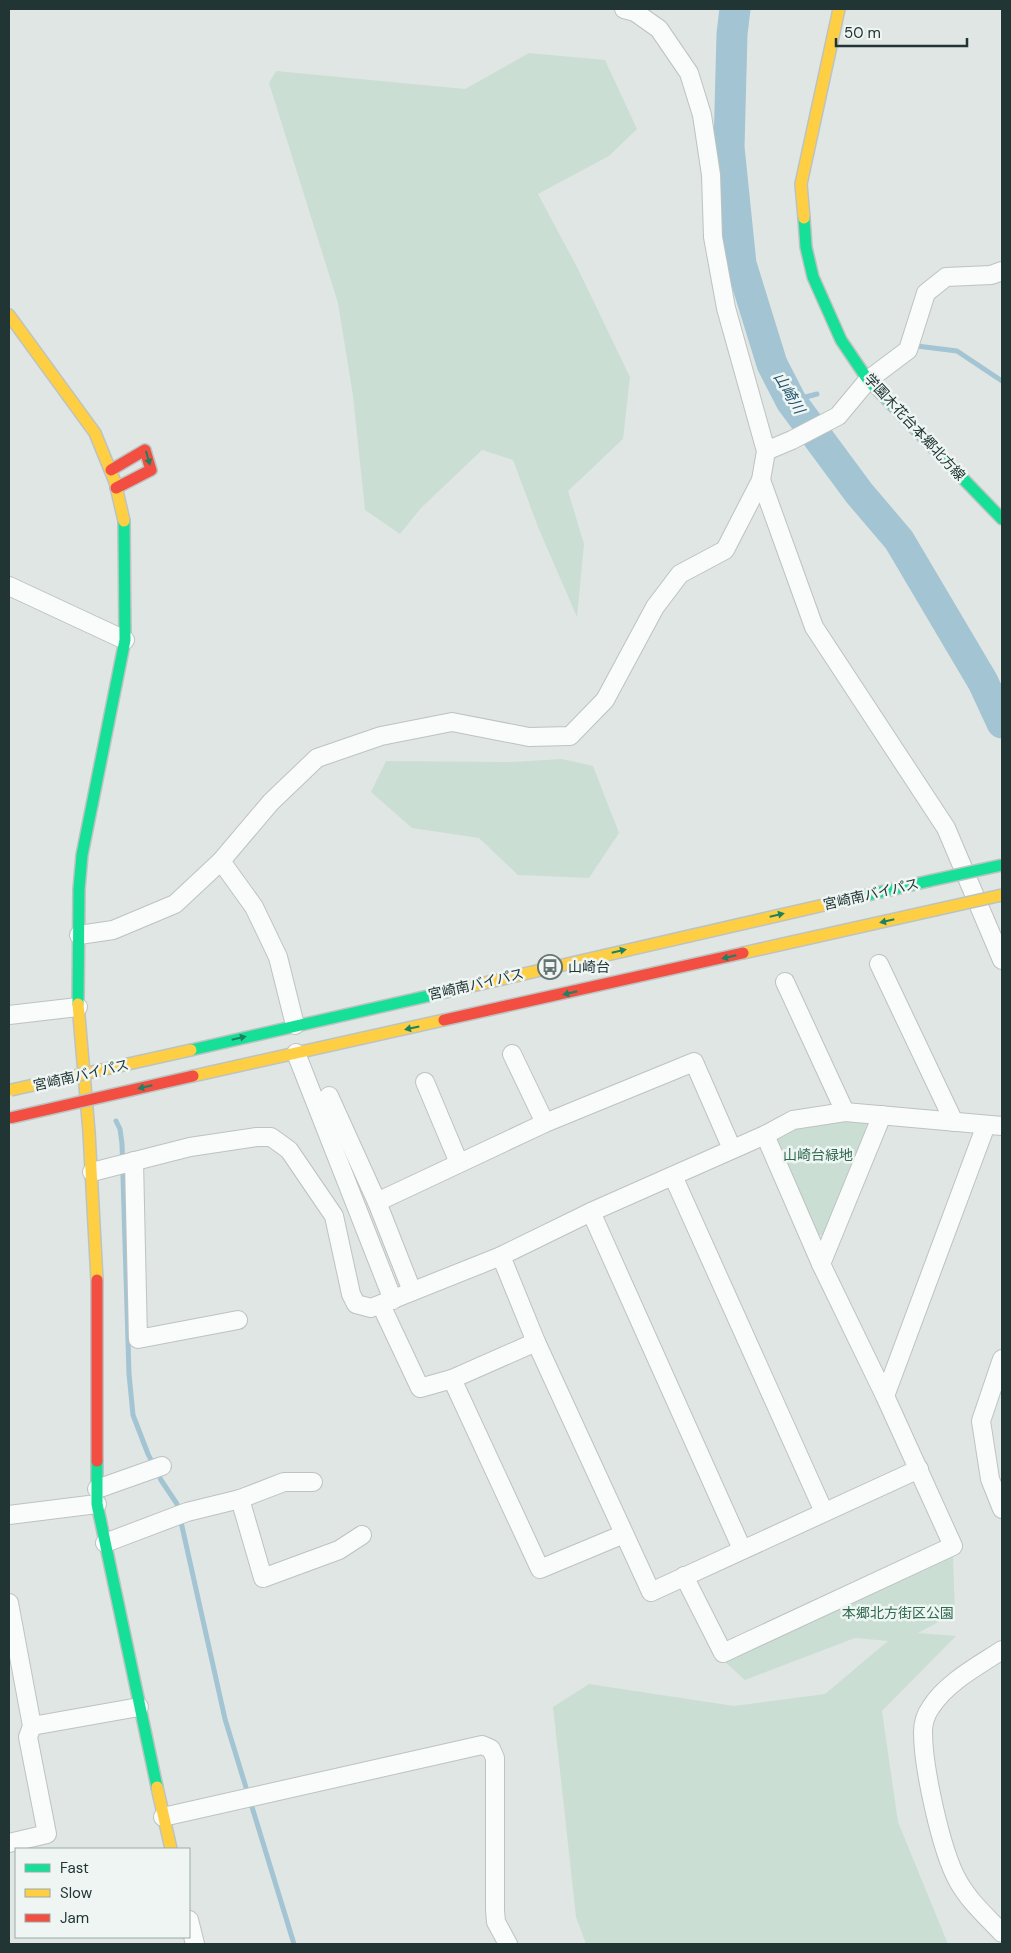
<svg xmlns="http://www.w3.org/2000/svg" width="1011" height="1953" font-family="'DM Sans','Noto Sans JP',sans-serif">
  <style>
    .green { fill: #caded4 }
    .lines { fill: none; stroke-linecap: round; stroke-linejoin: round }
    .stream { stroke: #a3c4d2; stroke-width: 5 }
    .river { stroke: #a3c4d2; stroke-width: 31 }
    .street-casing { stroke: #bdc3c1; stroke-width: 20 }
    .fast-casing { stroke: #bdc3c2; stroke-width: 14 }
    .slow-casing { stroke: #bdc3c2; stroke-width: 14 }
    .jam-casing { stroke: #bdc3c2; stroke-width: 14 }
    .street { stroke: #fafbfb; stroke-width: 18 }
    .fast { stroke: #16e098; stroke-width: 11 }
    .slow { stroke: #ffcf43; stroke-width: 11 }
    .jam { stroke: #f24e42; stroke-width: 11 }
    .fast-bridge-casing { stroke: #bbc3c1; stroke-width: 14; stroke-linecap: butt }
    .slow-bridge-casing { stroke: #bbc3c1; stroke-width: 14; stroke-linecap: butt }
    .jam-bridge-casing { stroke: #bbc3c1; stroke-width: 14; stroke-linecap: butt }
    .fast-bridge { stroke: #16e098; stroke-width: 11 }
    .slow-bridge { stroke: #ffcf43; stroke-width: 11 }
    .jam-bridge { stroke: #f24e42; stroke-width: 11 }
    .oneway { fill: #1c8261 }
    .labels { text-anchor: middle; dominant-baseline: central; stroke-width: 5; stroke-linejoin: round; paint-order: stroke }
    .street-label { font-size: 14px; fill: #213634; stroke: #eef5f3 }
    .poi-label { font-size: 14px; fill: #213634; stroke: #eef5f3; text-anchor: start }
    .park-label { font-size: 14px; fill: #2f6a4f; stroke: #eef5f3 }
    .water-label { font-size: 15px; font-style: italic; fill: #20536d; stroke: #eef5f3 }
  </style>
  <rect width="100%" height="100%" fill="#e0e6e4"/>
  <!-- green -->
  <g class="green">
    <path d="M 529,53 L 605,60 L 637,129 L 609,156 L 538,194 L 578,269 L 630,377 L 623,439 L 568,491 L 584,544 L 577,617 L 538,527 L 513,460 L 482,450 L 421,508 L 400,534 L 365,510 L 353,396 L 338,303 L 269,83 L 276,71 L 465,89 Z"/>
    <path d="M 562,759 L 593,766 L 619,833 L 589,878 L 518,875 L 479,838 L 412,828 L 371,792 L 386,761 L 512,762 Z"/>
    <path d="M 860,1118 L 867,1125 L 865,1133 L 823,1235 L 814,1235 L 775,1145 L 780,1130 Z"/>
    <path d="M 953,1557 L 955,1613 L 918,1633 L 956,1636 L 882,1711 L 898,1822 L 948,1944 L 586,1944 L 576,1917 L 553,1707 L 589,1684 L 734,1706 L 825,1694 L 888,1641 L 855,1638 L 745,1680 L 724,1661 Z"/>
  </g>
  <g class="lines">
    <!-- stream -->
    <g class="stream">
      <path d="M 917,346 L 957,351 L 1002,381"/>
      <path d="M 791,401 L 817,394"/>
      <path d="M 116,1121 L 120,1129 L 122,1144 L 129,1374 L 133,1415 L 148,1454 L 161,1480 L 177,1504 L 225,1719 L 294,1944"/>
    </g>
    <!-- river -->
    <path class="river" d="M 735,9 L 732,34 L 729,147 L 741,264 L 772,364 L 791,401 L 859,493 L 899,540 L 983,682 L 1002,723"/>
    <defs>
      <g id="street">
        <path d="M 766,451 L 792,440 L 838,416 L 868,380 L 908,350 L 926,293 L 946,277 L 991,275 L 1002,271"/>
        <path d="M 761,480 L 814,627 L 946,828 L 1002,960"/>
        <path d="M 9,586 L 125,640"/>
        <path d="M 221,861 L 254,907 L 278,957 L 295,1025"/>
        <path d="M 79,935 L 113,930 L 175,904 L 221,861 L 271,802 L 317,758 L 381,736 L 452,722 L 529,737 L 570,736 L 605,700 L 655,607 L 680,574 L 725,550 L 761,480 L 766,451 L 726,308 L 713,237 L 711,175 L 702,115 L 689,73 L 659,29 L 635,12 L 624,9"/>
        <path d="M 879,964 L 954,1122"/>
        <path d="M 785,982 L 845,1112"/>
        <path d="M 9,1015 L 78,1007"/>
        <path d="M 296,1053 L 393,1300"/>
        <path d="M 512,1054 L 545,1123"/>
        <path d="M 425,1082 L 459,1163"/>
        <path d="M 329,1096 L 377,1202 L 412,1291"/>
        <path d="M 134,1161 L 138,1339 L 238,1320"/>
        <path d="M 92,1172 L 190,1147 L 257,1137 L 271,1137 L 289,1150 L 334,1216 L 351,1294 L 356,1304 L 371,1308 L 501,1256 L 591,1212 L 765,1135 L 793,1120 L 845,1112 L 1002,1126"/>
        <path d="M 673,1176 L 824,1512"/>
        <path d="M 377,1202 L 545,1123 L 694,1062 L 732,1149"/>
        <path d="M 591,1212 L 742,1549"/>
        <path d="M 501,1256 L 536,1342 L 651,1592 L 919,1469"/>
        <path d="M 821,1264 L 882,1115"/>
        <path d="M 381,1305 L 420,1388 L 452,1379 L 536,1342"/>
        <path d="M 1002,1359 L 981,1421 L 990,1479 L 1002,1509"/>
        <path d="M 452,1379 L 540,1569 L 624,1534"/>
        <path d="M 885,1396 L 986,1125"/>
        <path d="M 97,1489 L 162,1466"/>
        <path d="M 240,1499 L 263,1578 L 339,1550 L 362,1535"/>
        <path d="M 9,1515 L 97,1504"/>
        <path d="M 105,1543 L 187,1512 L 240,1499 L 284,1482 L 313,1482"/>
        <path d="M 684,1576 L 723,1653 L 953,1546 L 885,1396 L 821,1264 L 765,1135"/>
        <path d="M 9,1603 L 32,1726 L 28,1737 L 47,1834 L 9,1843"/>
        <path d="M 1002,1650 C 978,1666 947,1682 931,1707 C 926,1714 923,1724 923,1732 C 923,1767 941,1851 958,1881 C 969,1901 986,1916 1002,1933"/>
        <path d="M 32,1726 L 139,1707"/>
        <path d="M 163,1817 L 482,1745 L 491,1749 L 495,1758 L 495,1910 L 496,1922 L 508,1944"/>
        <path d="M 189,1920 L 195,1944"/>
      </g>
      <g id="fast">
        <path d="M 804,218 L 806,247 L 813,277 L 841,340 L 868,380 L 1002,519"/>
        <path d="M 837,902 L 929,881"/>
        <path d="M 78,1004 L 79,889 L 82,855 L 125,640 L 124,521"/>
        <path d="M 191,1050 L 463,988"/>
        <path d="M 97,1461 L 97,1504 L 157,1787"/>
      </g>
      <g id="slow">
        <path d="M 804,218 L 801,184 L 839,9"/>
        <path d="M 9,315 L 95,433 L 115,482 L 124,521"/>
        <path d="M 743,953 L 935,910"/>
        <path d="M 463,988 L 837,902"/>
        <path d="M 78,1004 L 89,1132 L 97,1280"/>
        <path d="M 193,1076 L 444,1020"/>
        <path d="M 157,1787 L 171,1849"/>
      </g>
      <g id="jam">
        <path d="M 111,470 L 145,450 L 151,470 L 116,488"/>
        <path d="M 444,1020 L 743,953"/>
        <path d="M 97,1280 L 97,1461"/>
      </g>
    </defs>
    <!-- street casing -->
    <use href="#street" class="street-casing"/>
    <!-- fast casing -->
    <use href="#fast" class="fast-casing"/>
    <!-- slow casing -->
    <use href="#slow" class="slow-casing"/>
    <!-- jam casing -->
    <use href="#jam" class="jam-casing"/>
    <!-- street -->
    <use href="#street" class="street"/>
    <!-- fast -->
    <use href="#fast" class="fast"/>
    <!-- slow -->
    <use href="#slow" class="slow"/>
    <!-- jam -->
    <use href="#jam" class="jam"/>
    <defs>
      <path id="fast-bridge" d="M 929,881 L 1002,865"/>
      <g id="slow-bridge">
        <path d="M 935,910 L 1002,895"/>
        <path d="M 11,1090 L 191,1050"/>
      </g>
      <path id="jam-bridge" d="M 10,1118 L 193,1076"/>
    </defs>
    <!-- fast-bridge casing -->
    <use href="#fast-bridge" class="fast-bridge-casing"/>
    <!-- slow-bridge casing -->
    <use href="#slow-bridge" class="slow-bridge-casing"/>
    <!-- jam-bridge casing -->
    <use href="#jam-bridge" class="jam-bridge-casing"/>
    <!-- fast-bridge -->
    <use href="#fast-bridge" class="fast-bridge"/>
    <!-- slow-bridge -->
    <use href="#slow-bridge" class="slow-bridge"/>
    <!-- jam-bridge -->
    <use href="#jam-bridge" class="jam-bridge"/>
  </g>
  <!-- one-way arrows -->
  <defs><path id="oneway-solid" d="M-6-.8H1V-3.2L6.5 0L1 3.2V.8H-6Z" transform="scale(1.25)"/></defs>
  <g class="oneway">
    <use href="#oneway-solid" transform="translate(148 458) rotate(74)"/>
    <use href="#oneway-solid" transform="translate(777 915) rotate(-13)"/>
    <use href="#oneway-solid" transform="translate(887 921) rotate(167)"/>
    <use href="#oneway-solid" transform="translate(619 951) rotate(-13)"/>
    <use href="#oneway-solid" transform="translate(729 957) rotate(167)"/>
    <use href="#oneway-solid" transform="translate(570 993) rotate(167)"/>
    <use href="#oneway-solid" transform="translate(412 1028) rotate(168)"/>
    <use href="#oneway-solid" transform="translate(239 1038) rotate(-13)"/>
    <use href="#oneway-solid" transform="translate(145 1087) rotate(167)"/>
  </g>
  <!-- icons -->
  <defs>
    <symbol id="bus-ring" viewBox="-11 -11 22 22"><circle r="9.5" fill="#eef5f3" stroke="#647472" stroke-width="1.5"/><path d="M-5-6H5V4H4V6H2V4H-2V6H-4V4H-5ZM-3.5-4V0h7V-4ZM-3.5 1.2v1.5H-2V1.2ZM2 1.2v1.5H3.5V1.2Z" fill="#647472"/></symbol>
  </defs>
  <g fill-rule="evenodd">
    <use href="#bus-ring" x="536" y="953" width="28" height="28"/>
  </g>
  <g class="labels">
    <!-- street labels -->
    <g class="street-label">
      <text transform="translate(915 427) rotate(47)">学園木花台本郷北方線</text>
      <text transform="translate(871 894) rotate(-13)">宮崎南バイパス</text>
      <text transform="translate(476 984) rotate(-13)">宮崎南バイパス</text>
      <text transform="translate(81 1075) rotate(-13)">宮崎南バイパス</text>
    </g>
    <!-- poi labels -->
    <g class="poi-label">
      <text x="568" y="967">山崎台</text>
    </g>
    <!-- park labels -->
    <g class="park-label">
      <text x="818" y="1155">山崎台緑地</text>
      <text x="898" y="1613">本郷北方街区公園</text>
    </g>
    <!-- water labels -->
    <g class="water-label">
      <text transform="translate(789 393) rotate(59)">山崎川</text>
    </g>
  </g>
  <!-- border -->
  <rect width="1011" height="1953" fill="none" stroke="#213634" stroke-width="20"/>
  <!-- legend -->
  <rect x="15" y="1848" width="175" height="90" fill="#eef5f3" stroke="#9ca9a7"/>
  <rect x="25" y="1864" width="25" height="8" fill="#16e098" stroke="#9ca9a7"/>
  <text x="60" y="1873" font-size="15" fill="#213634">Fast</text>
  <rect x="25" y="1889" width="25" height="8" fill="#ffcf43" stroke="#9ca9a7"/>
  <text x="60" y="1898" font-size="15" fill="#213634">Slow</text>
  <rect x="25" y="1914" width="25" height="8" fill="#f24e42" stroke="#9ca9a7"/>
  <text x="60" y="1923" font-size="15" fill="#213634">Jam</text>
  <!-- scale -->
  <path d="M836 38v8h131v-8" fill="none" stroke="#213634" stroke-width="2.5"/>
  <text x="844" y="38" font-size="15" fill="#213634" stroke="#eef5f3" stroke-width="4" paint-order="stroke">50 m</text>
</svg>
